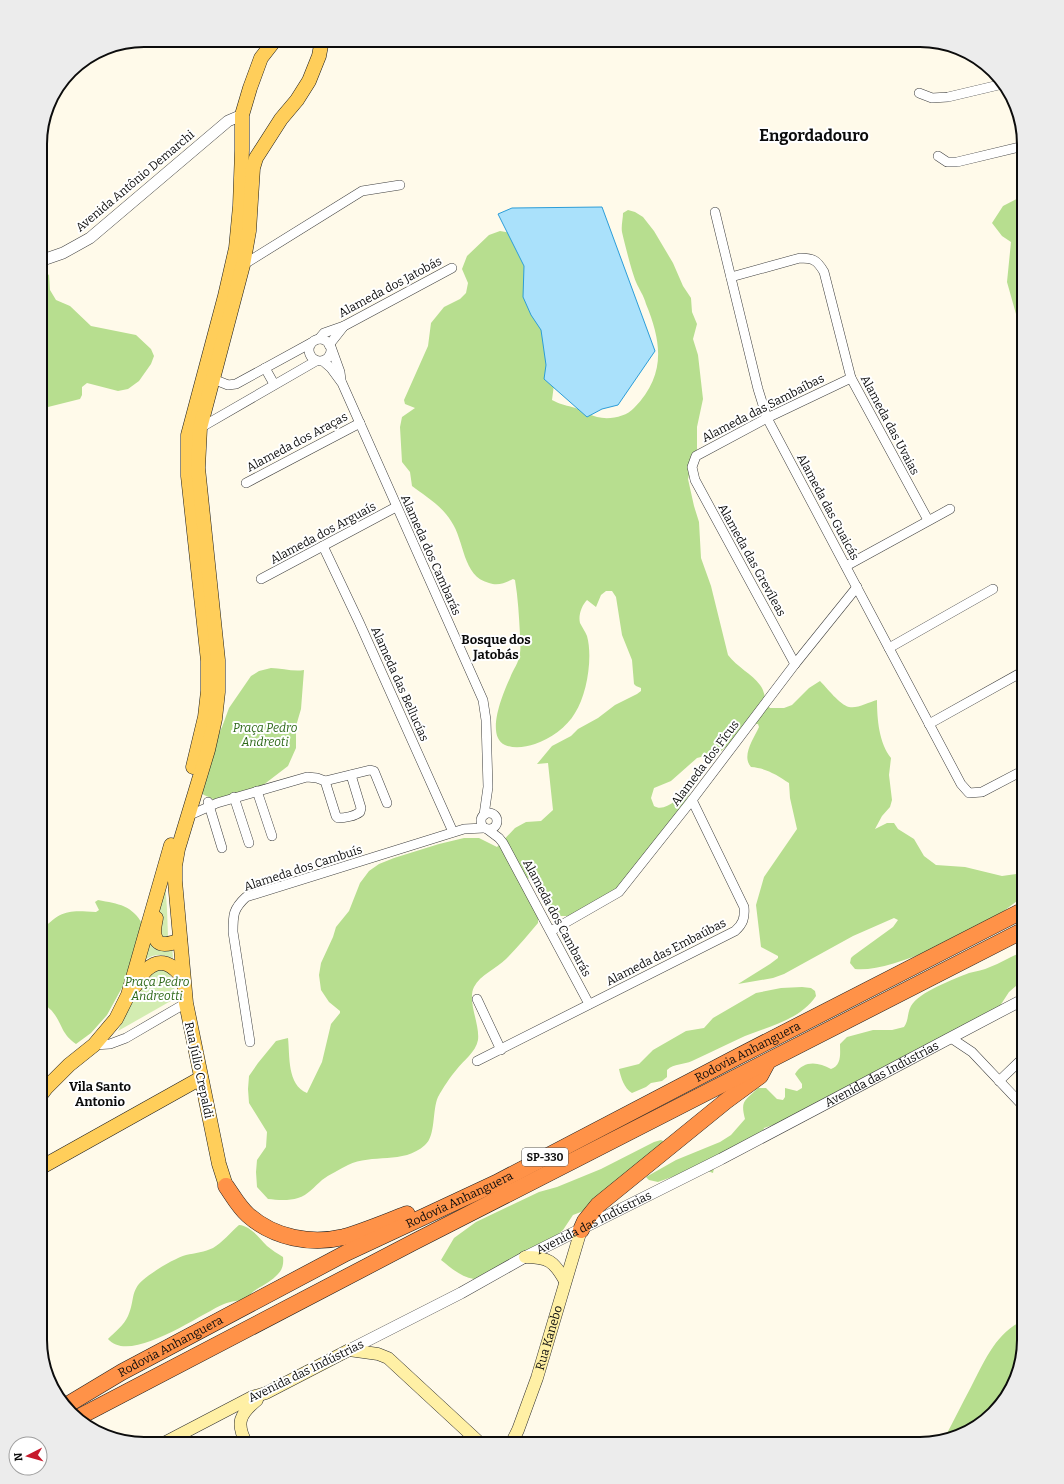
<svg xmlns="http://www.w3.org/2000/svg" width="1064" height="1484" font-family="Bitter,serif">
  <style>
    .green { fill: #d3ecb1 }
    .forest { fill: #b7de8f }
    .water { fill: #aae1fb; stroke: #2c9dd8 }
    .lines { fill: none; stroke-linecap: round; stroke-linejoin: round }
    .minor-casing { stroke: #3f3f3f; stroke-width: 10 }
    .tertiary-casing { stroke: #3f3f3f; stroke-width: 12 }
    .secondary-casing { stroke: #2e2e2e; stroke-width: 13 }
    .primary-casing { stroke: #1d1d1d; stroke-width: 15 }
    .motorway-casing { stroke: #1d1d1d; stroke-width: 17 }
    .minor { stroke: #fff; stroke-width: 9 }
    .tertiary { stroke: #fff; stroke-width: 11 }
    .secondary { stroke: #fff0a5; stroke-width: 12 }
    .primary { stroke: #ffce5a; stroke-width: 14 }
    .motorway { stroke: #ff9248; stroke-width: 16 }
    .labels { text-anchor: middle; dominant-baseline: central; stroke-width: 4; stroke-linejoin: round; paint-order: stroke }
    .shield { fill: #fff; stroke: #555; stroke-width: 1 }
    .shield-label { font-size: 11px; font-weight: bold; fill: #0c0c0c }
    .street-label { font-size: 12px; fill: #0c0c0c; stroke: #fff }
    .park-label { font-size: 12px; font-style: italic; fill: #2d6818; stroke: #fff }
    .neighbourhood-label { font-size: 13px; font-weight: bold; fill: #0c0c0c; stroke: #fff }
    .district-label { font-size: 16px; font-weight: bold; fill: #0c0c0c; stroke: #fff }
    .rim { fill: none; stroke: #0c0c0c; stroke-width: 2 }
  </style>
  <rect width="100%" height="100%" fill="#fffaea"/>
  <!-- green -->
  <g class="green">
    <path d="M 165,880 L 167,909 L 168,936 L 164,938 L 159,938 L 158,920 Z"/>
    <path d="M 148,936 L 172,945 L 173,958 C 158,953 153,954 140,963 Z"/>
    <path d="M 158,967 L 168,971 L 173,981 L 176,998 L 118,1031 L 143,978 Z"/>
  </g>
  <!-- forest -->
  <g class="forest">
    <path d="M 1024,195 L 1024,357 L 1019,345 L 1016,314 L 1007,282 L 1011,242 L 1002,236 L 992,223 L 1003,206 Z"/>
    <path d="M 628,210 L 635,212 L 643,217 L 654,231 L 673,263 L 683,286 L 691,298 L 692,312 L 697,324 L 693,339 L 698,355 L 703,399 L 697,427 L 697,453 L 690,472 L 688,479 L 694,506 L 699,522 L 701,558 L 711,586 L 728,655 C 737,667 752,674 760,685 C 766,692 764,703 770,708 L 784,708 L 792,705 L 809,688 L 820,681 C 827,688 840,705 849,707 C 857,709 869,702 877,700 C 877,719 879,743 891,758 L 889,775 L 892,800 L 890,807 L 882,816 L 875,829 L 887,823 L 894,823 L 898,829 L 914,839 L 924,856 L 936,865 L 965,867 L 1002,876 L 1024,873 L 1024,896 C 1015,902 1006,910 997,916 C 965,935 891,973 855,969 L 850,963 L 851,958 L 853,956 L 893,927 L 898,920 L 894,918 L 853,936 L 784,974 L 773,978 L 738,984 L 770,964 L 778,958 L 778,956 L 761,947 L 756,905 L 764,877 L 797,829 L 790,798 L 789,783 C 777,775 766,768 751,767 C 741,756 754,738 759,727 L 758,724 L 755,724 L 720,752 L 697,758 L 671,781 L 654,788 L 651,798 L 654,806 C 665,813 679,797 688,791 L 690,791 L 690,793 L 663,838 L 620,888 L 575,916 L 558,916 C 554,913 549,909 546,905 C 541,894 539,877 524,878 L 538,914 L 538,923 C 528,935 517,948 506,959 C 497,968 480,975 474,987 C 467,1001 480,1024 478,1040 C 476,1052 463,1061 457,1069 C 450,1077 443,1088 438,1097 C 432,1110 436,1136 425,1145 C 403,1165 372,1153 348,1165 C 339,1170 330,1174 322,1180 C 314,1187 308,1195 298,1198 C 289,1201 277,1200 268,1199 L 257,1187 L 256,1172 L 257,1160 L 266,1147 L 267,1132 L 249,1103 L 248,1089 L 249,1076 L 258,1063 L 276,1041 L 288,1038 C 290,1056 287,1085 307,1093 L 322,1062 L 331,1024 L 340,1013 L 340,1011 L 329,1002 L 321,990 L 319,975 L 321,963 L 333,937 L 336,927 L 349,911 L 360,883 L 369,871 L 379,864 L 394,858 L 439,844 L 464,838 L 479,838 L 497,847 L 515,828 L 526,822 L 541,821 L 553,810 L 548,763 L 537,764 L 552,746 L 571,736 L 578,729 L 598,718 L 615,705 L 637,694 L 641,691 L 641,688 L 636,686 L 634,684 L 632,660 L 622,635 L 616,597 L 612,591 L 606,591 L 601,595 L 596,607 L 587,600 C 582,605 578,615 580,623 C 582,627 585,631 587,636 C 593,657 587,695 575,713 C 567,727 550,739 535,744 C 526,747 514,749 505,745 C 485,736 503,693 510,678 C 513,669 519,663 520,653 C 521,647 520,641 520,635 C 519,616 518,598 515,580 L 513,579 C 505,583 498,586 489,583 C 462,576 465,541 451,521 C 442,506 425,496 412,486 L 410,472 L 402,462 L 400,427 L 402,417 L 415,408 L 405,404 L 404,400 L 428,346 L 431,323 L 444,307 L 460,299 L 466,293 L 468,283 L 462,269 L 467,256 L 489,235 L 500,231 L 511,233 L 522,244 L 558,354 L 552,400 C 559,404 565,405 572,407 C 581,409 589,415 597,417 C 609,420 626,417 634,408 C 666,375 662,343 646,304 C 644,296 639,289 636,282 C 631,269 625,245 622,232 C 621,226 623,219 623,213 Z"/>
    <path d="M 49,274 L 50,290 L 56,300 L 70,306 L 91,326 L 136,335 L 151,349 L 154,356 L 151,364 L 139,381 L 128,389 L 118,391 L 87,383 L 82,387 L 82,395 L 80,399 L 40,409 L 41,298 L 45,280 Z"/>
    <path d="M 271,668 C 282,668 293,672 304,670 L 301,709 L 296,726 L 296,748 L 288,766 L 258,789 L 224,800 L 213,799 L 204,795 L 195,787 L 212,747 L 222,727 L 229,708 L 251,676 L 259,671 Z"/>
    <path d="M 98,900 C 119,904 132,905 143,925 L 135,964 L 107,1015 L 91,1033 L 76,1044 C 62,1034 63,1027 55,1015 C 51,1009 46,1005 40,1002 L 40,932 C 61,910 67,910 96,912 L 99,910 L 95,902 Z"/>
    <path d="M 1024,951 L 1024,979 L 1009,992 L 996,1012 L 782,1122 L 764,1128 L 763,1131 L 715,1162 L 713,1173 L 702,1169 L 694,1169 L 658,1182 L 649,1180 L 646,1177 L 676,1160 L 720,1142 L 731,1135 L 745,1119 C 740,1100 745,1101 758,1088 L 766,1088 L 777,1099 L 783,1100 L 785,1097 L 785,1088 L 797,1091 L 802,1088 L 802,1084 L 795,1074 C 804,1060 818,1062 831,1069 C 842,1065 840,1053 840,1044 L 847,1037 L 873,1030 L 892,1030 L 904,1027 C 909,1020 907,1013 911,1006 C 919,992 954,979 969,973 C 976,971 984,970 990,967 C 1002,962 1012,956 1024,951 Z"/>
    <path d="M 802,987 L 811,988 L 815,991 L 816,996 C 801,1019 770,1026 745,1036 C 727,1044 710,1053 692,1061 C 684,1065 674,1063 667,1070 L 667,1077 L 662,1081 L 651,1083 L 646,1087 L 632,1093 C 624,1088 621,1078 619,1069 L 639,1064 L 653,1050 L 686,1031 L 704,1028 L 713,1018 L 756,993 L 781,988 Z"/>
    <path d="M 661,1140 L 665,1142 L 586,1210 L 573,1215 L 563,1230 L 545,1245 L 474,1279 C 461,1277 451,1268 441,1260 L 454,1238 L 476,1222 L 539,1192 L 557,1187 L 601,1169 L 654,1142 Z"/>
    <path d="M 239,1225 C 251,1226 259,1238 267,1246 C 272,1250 278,1254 283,1257 C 284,1265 282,1271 276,1276 C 269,1283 261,1286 254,1291 C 251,1293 250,1296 247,1298 C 240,1301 231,1301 224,1304 C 200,1314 130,1365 108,1339 C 115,1332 124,1325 128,1316 C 135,1301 130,1291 143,1280 C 152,1272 175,1258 186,1255 C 195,1253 205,1252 213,1248 C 222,1243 231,1232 239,1225 Z"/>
    <path d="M 1024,1320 L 1024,1340 L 1010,1392 L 972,1430 L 945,1437 C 954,1420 962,1404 971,1387 C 984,1362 996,1332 1024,1320 Z"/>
  </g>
  <!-- water -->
  <path class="water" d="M 602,207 L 655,351 L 618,405 L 602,409 L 587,417 L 544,379 L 546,365 L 541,330 L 531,315 L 523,297 L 524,266 L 498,214 L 512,208 Z"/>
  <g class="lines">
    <defs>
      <g id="minor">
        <path d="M 919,93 L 932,98 L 948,97 L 1003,84"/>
        <path d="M 938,156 L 947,162 L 957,162 L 1024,146"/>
        <path d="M 715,212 L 758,389 L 767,418 L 961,784 L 969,793 L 982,792 L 1024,770"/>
        <path d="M 243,265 L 362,191 L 400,185"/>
        <path d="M 731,277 L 800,258 C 813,258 817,260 824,272 L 851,378 L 928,520"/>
        <circle cx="320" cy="350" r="11"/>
        <path d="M 319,339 L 324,333 L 344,326 L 452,268"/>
        <path d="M 329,345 L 344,326"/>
        <path d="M 331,347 L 340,372 L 341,380"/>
        <path d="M 323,361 L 331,368 L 342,383 L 483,700 L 486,720 L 488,787 L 484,815"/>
        <path d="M 265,368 L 274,384"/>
        <path d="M 213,379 L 228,385 L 236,384 L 311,343"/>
        <path d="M 200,428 L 316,361"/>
        <path d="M 246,483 L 360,423"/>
        <path d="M 323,546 L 359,622 L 453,832"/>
        <path d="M 846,566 L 950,509"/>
        <path d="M 261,579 L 396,507"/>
        <path d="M 889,648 L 993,589"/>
        <path d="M 795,664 L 695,480 L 692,467 L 696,456 L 767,418 L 851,378"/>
        <path d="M 929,724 L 1024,671"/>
        <path d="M 325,781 L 370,770 L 374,771 L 387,803"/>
        <path d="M 257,791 L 272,836"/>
        <path d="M 234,797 L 249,843"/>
        <path d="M 208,802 L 222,848"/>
        <circle cx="489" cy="821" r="8"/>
        <path d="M 188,816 L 217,803 L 307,777 L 317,778 L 325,781 L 336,816 L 338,818 C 345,818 355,816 360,812 L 361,808 L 351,775"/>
        <path d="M 487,829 L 499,838 L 503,843 L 589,1004"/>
        <path d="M 551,931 L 619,892 L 692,800 L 795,664 L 857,587"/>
        <path d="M 477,999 L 501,1050"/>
        <path d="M 951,1038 L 972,1052 L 1024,1107"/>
        <path d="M 250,1042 L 233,932 C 233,915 233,909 246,897 L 464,829 L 484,828"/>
        <path d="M 94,1045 L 110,1044 L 126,1038 L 186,1003"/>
        <path d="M 477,1061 L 735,931 C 743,924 745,918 744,907 L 692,800"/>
        <path d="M 999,1081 L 1024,1057"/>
      </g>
      <g id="tertiary">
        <path d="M 40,261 L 63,253 L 90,238 L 228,121 L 242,115"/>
        <path id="s1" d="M 349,1350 L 461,1293 L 525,1257 L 721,1159 L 1024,999"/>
      </g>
      <g id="secondary">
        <path d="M 525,1257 C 548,1257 554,1261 565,1281"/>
        <path d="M 162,1444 L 252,1397 L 266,1393 L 349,1350 L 378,1354 L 388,1358 L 481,1444"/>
        <path d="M 247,1444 C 235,1423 240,1414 257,1400"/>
        <path id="s2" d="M 511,1444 L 518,1430 L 537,1378 L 581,1230"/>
      </g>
      <g id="primary">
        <path d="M 193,767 L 205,717 L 208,691 L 208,661 L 188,476 L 188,435 L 225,296 L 236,248 L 240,206 L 242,150 L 242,115 L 250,88 L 261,58 L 275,40"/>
        <path d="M 156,918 C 151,941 157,950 180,940"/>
        <path d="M 135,986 C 138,981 142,974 146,970 C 161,956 173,965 183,978"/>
        <path d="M 40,1096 L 46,1088 L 69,1065 L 94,1045 L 116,1019 L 128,995 L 171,845"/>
        <path d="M 40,1168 L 201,1078"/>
        <path d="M 226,1186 L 219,1164 L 186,1003 L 175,881 L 175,866 L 178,849 L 208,750 L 215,719 L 218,692 L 218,660 L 198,468 L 200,428 L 243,265 L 249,231 L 253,168 L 256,158 L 281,119 L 297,100 L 309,81 L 319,56 L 322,40"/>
      </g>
      <g id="motorway">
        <path d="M 226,1186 C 233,1196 239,1207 248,1215 C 274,1238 311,1245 344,1237 C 365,1231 386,1222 407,1214"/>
        <path d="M 581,1230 L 585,1221 L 598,1205 L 726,1101 L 760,1076 L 767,1063"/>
        <path id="s3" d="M 67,1405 L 122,1372 L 346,1253 L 496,1183 L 737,1057 L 1024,910"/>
        <path d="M 79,1417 L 412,1243 L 1024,930"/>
      </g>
    </defs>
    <!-- minor casing -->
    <use href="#minor" class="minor-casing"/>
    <!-- tertiary casing -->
    <use href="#tertiary" class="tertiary-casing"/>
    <!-- secondary casing -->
    <use href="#secondary" class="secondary-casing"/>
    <!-- primary casing -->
    <use href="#primary" class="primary-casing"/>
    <!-- motorway casing -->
    <use href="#motorway" class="motorway-casing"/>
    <!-- minor -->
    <use href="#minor" class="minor"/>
    <!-- tertiary -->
    <use href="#tertiary" class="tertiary"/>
    <!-- secondary -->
    <use href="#secondary" class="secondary"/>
    <!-- primary -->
    <use href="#primary" class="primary"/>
    <!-- motorway -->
    <use href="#motorway" class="motorway"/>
  </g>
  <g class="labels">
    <!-- shield labels -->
    <rect class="shield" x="522" y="1148" width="46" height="18" rx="3"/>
    <g class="shield-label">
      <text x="545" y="1157">SP-330</text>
    </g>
    <!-- street labels -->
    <g class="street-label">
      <text transform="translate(135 181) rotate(-40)">Avenida Antônio Demarchi</text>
      <text transform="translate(390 287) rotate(-28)">Alameda dos Jatobás</text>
      <text transform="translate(763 408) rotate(-27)">Alameda das Sambaíbas</text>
      <text transform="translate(890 425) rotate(62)">Alameda das Uvaias</text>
      <text transform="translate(297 442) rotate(-28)">Alameda dos Araças</text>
      <text transform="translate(828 507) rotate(62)">Alameda das Guaicás</text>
      <text transform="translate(323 533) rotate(-28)">Alameda dos Arguaís</text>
      <text transform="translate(431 555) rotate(66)">Alameda dos Cambarás</text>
      <text transform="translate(752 560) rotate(61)">Alameda das Grevíleas</text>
      <text transform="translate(400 684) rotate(66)">Alameda das Bellucías</text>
      <text transform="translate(705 763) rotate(-53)">Alameda dos Fícus</text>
      <text transform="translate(303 868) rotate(-18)">Alameda dos Cambuís</text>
      <text transform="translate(557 918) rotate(62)">Alameda dos Cambarás</text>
      <text transform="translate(666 952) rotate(-27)">Alameda das Embaúbas</text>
      <text stroke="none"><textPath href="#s3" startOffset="767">Rodovia Anhanguera</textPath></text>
      <text transform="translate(199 1070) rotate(78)">Rua Júlio Crepaldi</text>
      <text stroke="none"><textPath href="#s1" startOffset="600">Avenida das Indústrias</textPath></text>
      <text stroke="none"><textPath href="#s3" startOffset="443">Rodovia Anhanguera</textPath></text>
      <text stroke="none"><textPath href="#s1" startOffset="276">Avenida das Indústrias</textPath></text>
      <text stroke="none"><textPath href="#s2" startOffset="113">Rua Kanebo</textPath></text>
      <text stroke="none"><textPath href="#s3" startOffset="119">Rodovia Anhanguera</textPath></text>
      <text transform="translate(306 1371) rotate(-26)">Avenida das Indústrias</text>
    </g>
    <!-- park labels -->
    <g class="park-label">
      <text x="265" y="728">Praça Pedro<tspan x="265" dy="14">Andreoti</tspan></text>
      <text x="157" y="982">Praça Pedro<tspan x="157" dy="14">Andreotti</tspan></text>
    </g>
    <!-- neighbourhood labels -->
    <g class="neighbourhood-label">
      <text x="496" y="639">Bosque dos<tspan x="496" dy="15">Jatobás</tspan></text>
      <text x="100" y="1086">Vila Santo<tspan x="100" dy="15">Antonio</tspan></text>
    </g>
    <!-- district labels -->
    <g class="district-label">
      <text x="814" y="135">Engordadouro</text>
    </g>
  </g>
  <!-- crop -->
  <path d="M0 0H1064V1484H0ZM144 47H920A97 97 0 0 1 1017 144V1340A97 97 0 0 1 920 1437H144A97 97 0 0 1 47 1340V144A97 97 0 0 1 144 47Z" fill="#ececec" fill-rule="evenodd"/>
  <path class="rim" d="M144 47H920A97 97 0 0 1 1017 144V1340A97 97 0 0 1 920 1437H144A97 97 0 0 1 47 1340V144A97 97 0 0 1 144 47Z"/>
  <!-- north arrow -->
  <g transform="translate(28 1456) rotate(264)"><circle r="19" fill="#ffffff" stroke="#9e9e9e"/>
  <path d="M0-3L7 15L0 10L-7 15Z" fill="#c6192b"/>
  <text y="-6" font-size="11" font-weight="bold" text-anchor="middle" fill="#0c0c0c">N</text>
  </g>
</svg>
